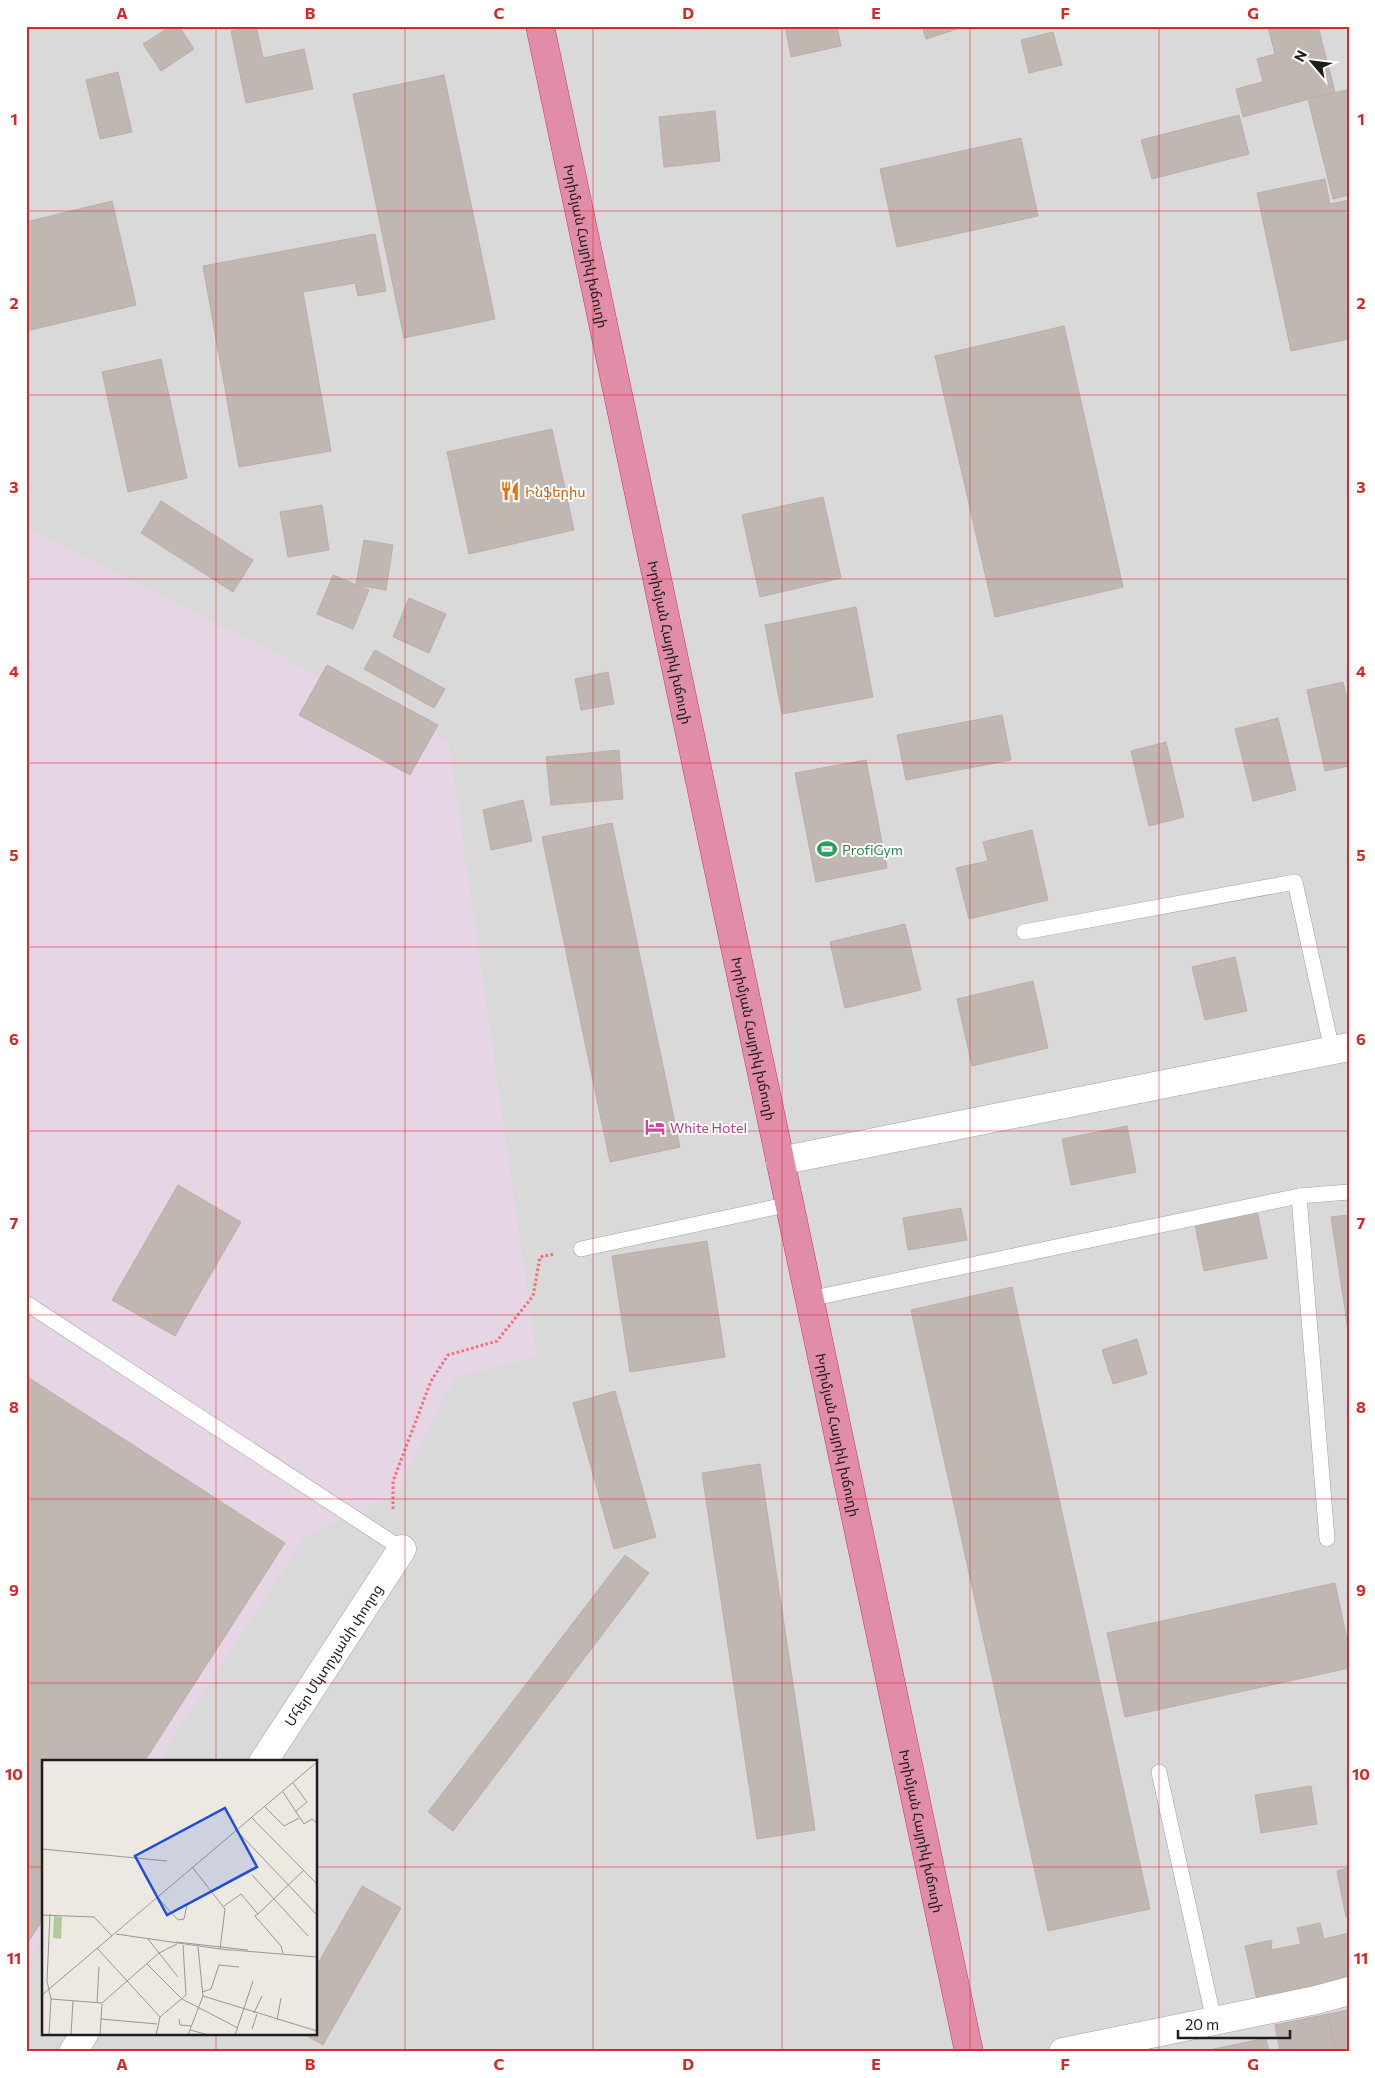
<svg xmlns="http://www.w3.org/2000/svg" width="1375" height="2078" font-family="Commissioner,'Noto Sans Armenian',sans-serif">
  <style>
    .residential { fill: #dad9d9; fill-rule: evenodd }
    .industrial { fill: #e6d5e5 }
    .building { fill: #c1b7b2; stroke: #beada6 }
    .lines { fill: none; stroke-linecap: round; stroke-linejoin: round }
    .lane-casing { stroke: #a0a0a0; stroke-width: 16 }
    .street-casing { stroke: #a0a0a0; stroke-width: 29 }
    .highway-casing { stroke: #cf2c7a; stroke-width: 29 }
    .path { stroke: #f36e73; stroke-width: 3; stroke-dasharray: 2.5 2.5; stroke-linecap: butt }
    .lane { stroke: #fff; stroke-width: 15 }
    .street { stroke: #fff; stroke-width: 28 }
    .highway { stroke: #e28da8; stroke-width: 28 }
    .grid { fill: none; stroke: #d62828; stroke-width: 1; stroke-opacity: 0.55 }
    .labels { text-anchor: middle; dominant-baseline: central; stroke-width: 4; stroke-linejoin: round; paint-order: stroke }
    .street-label { font-size: 14px; fill: #1c1c1c; stroke: #fff }
    .food-label { font-size: 14px; fill: #c56008; stroke: #fff; text-anchor: start }
    .leisure-label { font-size: 14px; fill: #27864d; stroke: #fff; text-anchor: start }
    .hotel-label { font-size: 14px; fill: #b23c85; stroke: #fff; text-anchor: start }
    .inset-road { fill: none; stroke: #999693; stroke-width: 1 }
    .view { fill: #1d4ed8; fill-opacity: 0.15; stroke: #1d4ed8; stroke-width: 2.5 }
    .inset-edge { fill: none; stroke: #1c1c1c; stroke-width: 2.5 }
    .neatline { fill: none; stroke: #d62828; stroke-width: 2 }
    .grid-label { font-size: 16px; text-anchor: middle; font-weight: bold; fill: #d62828 }
  </style>
  <rect width="100%" height="100%" fill="#ede8e2"/>
  <!-- residential -->
  <path class="residential" d="M 26,26 L 1349,26 L 1349,2052 L 26,2052 ZM 44,1762 L 316,1762 L 316,2034 L 44,2034 Z"/>
  <!-- industrial -->
  <path class="industrial" d="M 26,527 L 449,742 L 537,1357 L 454,1378 L 397,1494 L 305,1537 L 158,1762 L 44,1762 L 44,1935 L 26,1961 Z"/>
  <!-- building -->
  <g class="building">
    <path d="M 171,26 L 179,26 L 194,49 L 161,71 L 143,44 Z"/>
    <path d="M 252,26 L 256,26 L 263,58 L 304,49 L 313,89 L 246,103 L 231,31 Z"/>
    <path d="M 785,26 L 837,26 L 841,46 L 791,57 Z"/>
    <path d="M 922,26 L 966,26 L 926,39 Z"/>
    <path d="M 1318,26 L 1335,92 L 1243,117 L 1236,89 L 1263,82 L 1257,59 L 1275,54 L 1268,27 Z"/>
    <path d="M 1053,32 L 1062,65 L 1029,73 L 1021,40 Z"/>
    <path d="M 118,72 L 132,132 L 100,139 L 86,80 Z"/>
    <path d="M 444,75 L 495,319 L 404,338 L 353,94 Z"/>
    <path d="M 1346,90 L 1349,103 L 1349,195 L 1333,199 L 1308,99 Z"/>
    <path d="M 715,111 L 720,161 L 664,167 L 659,117 Z"/>
    <path d="M 1239,115 L 1249,154 L 1152,179 L 1141,140 Z"/>
    <path d="M 1021,138 L 1038,216 L 897,247 L 880,169 Z"/>
    <path d="M 1325,179 L 1330,204 L 1349,200 L 1349,339 L 1291,351 L 1257,193 Z"/>
    <path d="M 112,201 L 136,305 L 26,331 L 26,222 Z"/>
    <path d="M 375,234 L 386,291 L 358,296 L 355,283 L 303,292 L 331,451 L 239,467 L 203,266 Z"/>
    <path d="M 1064,326 L 1123,587 L 995,617 L 935,356 Z"/>
    <path d="M 161,359 L 187,478 L 128,492 L 102,372 Z"/>
    <path d="M 552,429 L 574,530 L 469,554 L 447,452 Z"/>
    <path d="M 823,497 L 841,578 L 760,597 L 742,515 Z"/>
    <path d="M 161,501 L 253,560 L 233,592 L 141,533 Z"/>
    <path d="M 322,505 L 329,550 L 288,557 L 280,512 Z"/>
    <path d="M 364,540 L 393,545 L 386,590 L 356,585 Z"/>
    <path d="M 333,575 L 369,590 L 353,629 L 317,614 Z"/>
    <path d="M 409,598 L 446,614 L 429,653 L 393,637 Z"/>
    <path d="M 856,607 L 873,697 L 782,714 L 765,625 Z"/>
    <path d="M 375,650 L 445,689 L 434,708 L 364,669 Z"/>
    <path d="M 327,665 L 438,725 L 410,775 L 299,715 Z"/>
    <path d="M 608,672 L 614,704 L 581,710 L 575,679 Z"/>
    <path d="M 1343,682 L 1349,706 L 1349,766 L 1325,771 L 1307,690 Z"/>
    <path d="M 1002,715 L 1011,760 L 906,780 L 897,735 Z"/>
    <path d="M 1278,718 L 1296,790 L 1253,801 L 1235,729 Z"/>
    <path d="M 1166,742 L 1184,817 L 1149,826 L 1131,751 Z"/>
    <path d="M 619,750 L 623,799 L 551,805 L 546,757 Z"/>
    <path d="M 866,760 L 887,868 L 816,882 L 795,773 Z"/>
    <path d="M 523,800 L 532,841 L 491,850 L 483,810 Z"/>
    <path d="M 612,823 L 680,1147 L 610,1162 L 542,837 Z"/>
    <path d="M 1032,830 L 1048,900 L 969,919 L 956,868 L 988,861 L 983,842 Z"/>
    <path d="M 905,924 L 921,990 L 845,1008 L 830,942 Z"/>
    <path d="M 1235,957 L 1247,1011 L 1205,1020 L 1192,967 Z"/>
    <path d="M 1033,981 L 1048,1048 L 972,1066 L 957,999 Z"/>
    <path d="M 1127,1126 L 1136,1172 L 1071,1185 L 1062,1139 Z"/>
    <path d="M 178,1185 L 241,1222 L 175,1336 L 112,1300 Z"/>
    <path d="M 961,1208 L 967,1240 L 908,1250 L 903,1218 Z"/>
    <path d="M 1257,1211 L 1267,1258 L 1204,1271 L 1195,1224 Z"/>
    <path d="M 1349,1215 L 1349,1336 L 1331,1217 Z"/>
    <path d="M 707,1241 L 725,1357 L 630,1372 L 612,1256 Z"/>
    <path d="M 1012,1287 L 1150,1909 L 1048,1931 L 911,1310 Z"/>
    <path d="M 1137,1339 L 1147,1374 L 1113,1384 L 1102,1350 Z"/>
    <path d="M 26,1376 L 285,1543 L 144,1762 L 44,1762 L 44,1918 L 26,1945 Z"/>
    <path d="M 615,1391 L 656,1537 L 614,1549 L 573,1403 Z"/>
    <path d="M 760,1464 L 815,1830 L 757,1839 L 702,1473 Z"/>
    <path d="M 625,1555 L 649,1573 L 453,1831 L 428,1812 Z"/>
    <path d="M 1335,1583 L 1349,1649 L 1349,1668 L 1125,1717 L 1107,1633 Z"/>
    <path d="M 1311,1786 L 1317,1824 L 1261,1833 L 1255,1795 Z"/>
    <path d="M 1349,1868 L 1349,1917 L 1346,1917 L 1337,1871 Z"/>
    <path d="M 362,1886 L 401,1908 L 323,2045 L 304,2034 L 316,2034 L 316,1967 Z"/>
    <path d="M 1320,1923 L 1324,1939 L 1349,1933 L 1349,1979 L 1257,2000 L 1245,1946 L 1272,1940 L 1271,1950 L 1301,1944 L 1297,1928 Z"/>
    <path d="M 1349,2010 L 1349,2052 L 1336,2052 L 1328,2014 Z"/>
    <path d="M 1328,2014 L 1336,2052 L 1280,2052 L 1275,2025 Z"/>
    <path d="M 1266,2038 L 1269,2052 L 1200,2052 Z"/>
  </g>
  <g class="lines">
    <defs>
      <g id="lane">
        <path d="M 1024,932 L 1295,882 L 1332,1050"/>
        <path d="M 1299,1196 L 1327,1539"/>
        <path d="M 581,1249 L 790,1204"/>
        <path d="M 809,1299 L 1299,1196 L 1349,1192"/>
        <path d="M 26,1303 L 402,1549"/>
        <path d="M 1159,1772 L 1214,2021"/>
      </g>
      <g id="street">
        <path d="M 780,1161 L 1349,1047"/>
        <path id="s1" d="M 263,1762 L 402,1549"/>
        <path d="M 73,2052 L 84,2034"/>
        <path d="M 1063,2052 L 1316,2000 L 1349,1991"/>
      </g>
      <g id="highway">
        <path id="s2" d="M 540,26 L 969,2052"/>
      </g>
    </defs>
    <!-- lane casing -->
    <use href="#lane" class="lane-casing"/>
    <!-- street casing -->
    <use href="#street" class="street-casing"/>
    <!-- highway casing -->
    <use href="#highway" class="highway-casing"/>
    <!-- path -->
    <path class="path" d="M 393,1509 L 393,1481 L 431,1381 L 448,1355 L 497,1341 L 533,1296 L 540,1257 L 554,1254"/>
    <!-- lane -->
    <use href="#lane" class="lane"/>
    <!-- street -->
    <use href="#street" class="street"/>
    <!-- highway -->
    <use href="#highway" class="highway"/>
  </g>
  <!-- grid -->
  <path class="grid" d="M 216,26 L 216,1762M 405,26 L 405,2052M 593,26 L 593,2052M 782,26 L 782,2052M 970,26 L 970,2052M 1159,26 L 1159,2052M 26,211 L 1349,211M 26,395 L 1349,395M 26,579 L 1349,579M 26,763 L 1349,763M 26,947 L 1349,947M 26,1131 L 1349,1131M 26,1315 L 1349,1315M 26,1499 L 1349,1499M 26,1683 L 1349,1683M 26,1867 L 44,1867M 316,1867 L 1349,1867M 216,2034 L 216,2052"/>
  <!-- icons -->
  <defs>
    <symbol id="restaurant-bare" viewBox="-9 -9 18 18"><path d="M-5-6h1v4h1v-4h1v4h1v-4h1v5L-1.5 .5V6h-2V.5L-5-1ZM5-6V6H3V1.5H1.5Q1.5-4 5-6Z" fill="#e8710a" stroke="#fff" stroke-width="2.5" paint-order="stroke"/></symbol>
    <symbol id="stadium-bare" viewBox="-9 -9 18 18"><path d="M0-5a6.5 5 0 1 0 0 10a6.5 5 0 1 0 0-10ZM-3.5-1.8h7v3.6h-7Z" fill="#2e9e5b" stroke="#fff" stroke-width="2.5" paint-order="stroke"/></symbol>
    <symbol id="hotel-bare" viewBox="-9 -9 18 18"><path d="M-6-4.5h1.5V1H6V5H4.5V3h-9V5H-6ZM-4 0a1.8 1.8 0 1 1 3.6 0ZM.5 0V-2.5h3Q6-2.5 6 0Z" fill="#d1479c" stroke="#fff" stroke-width="2.5" paint-order="stroke"/></symbol>
  </defs>
  <g fill-rule="evenodd">
    <use href="#restaurant-bare" x="496" y="477" width="28" height="28"/>
    <use href="#stadium-bare" x="813" y="835" width="28" height="28"/>
    <use href="#hotel-bare" x="641" y="1113" width="28" height="28"/>
  </g>
  <g class="labels">
    <!-- street labels -->
    <g class="street-label">
      <text stroke="none"><textPath href="#s2" startOffset="225">Խրիմյան Հայրիկ խճուղի</textPath></text>
      <text stroke="none"><textPath href="#s2" startOffset="630">Խրիմյան Հայրիկ խճուղի</textPath></text>
      <text stroke="none"><textPath href="#s2" startOffset="1035">Խրիմյան Հայրիկ խճուղի</textPath></text>
      <text stroke="none"><textPath href="#s2" startOffset="1440">Խրիմյան Հայրիկ խճուղի</textPath></text>
      <text stroke="none"><textPath href="#s1" startOffset="128">Մհեր Մկտրչյանի փողոց</textPath></text>
      <text stroke="none"><textPath href="#s2" startOffset="1845">Խրիմյան Հայրիկ խճուղի</textPath></text>
    </g>
    <!-- food labels -->
    <g class="food-label">
      <text x="525" y="491">Ինֆերիս</text>
    </g>
    <!-- leisure labels -->
    <g class="leisure-label">
      <text x="842" y="849">ProfiGym</text>
    </g>
    <!-- hotel labels -->
    <g class="hotel-label">
      <text x="670" y="1127">White Hotel</text>
    </g>
  </g>
  <!-- overview -->
  <g transform="translate(42 1760)">
    <rect width="275" height="275" fill="#ede8e2"/>
    <path d="M 12,156 L 20,157 L 19,179 L 11,178 Z" fill="#aecb99"/>
    <path class="inset-road" d="M 251,23 L 265,42 L 253,52M 241,32 L 262,64 L 270,59 L 275,63M 223,47 L 242,66 L 257,58M 210,58 L 275,124M 195,71 L 275,155M 0,89 L 125,101M 151,108 L 183,149 L 178,189M 210,115 L 266,176M 116,138 L 136,160 L 142,159 L 145,145M 182,146 L 199,134 L 216,154 L 213,156 L 239,186 L 241,193M 216,154 L 262,110M 0,155 L 52,157 L 70,176M 74,174 L 178,189 L 275,197M 106,179 L 136,217M 134,182 L 206,190M 55,188 L 118,257M 105,204 L 140,239 L 196,268M 160,232 L 169,229 L 177,205 L 197,207M 0,235 L 275,2M 161,236 L 275,271M 9,239 L 60,243 L 117,193 L 135,184M 55,243 L 57,207M 212,253 L 220,236M 59,259 L 115,264M 137,259 L 138,265 L 149,266M 235,260 L 239,238M 210,269 L 215,254M 148,270 L 167,275M 7,275 L 9,239 L 5,221 L 8,154M 29,275 L 31,241M 58,275 L 60,244M 114,275 L 118,257 L 144,235 L 141,185M 146,275 L 161,236 L 156,187M 193,275 L 211,221"/>
    <path class="view" d="M 183,48 L 215,107 L 125,155 L 93,96 Z"/>
    <rect width="275" height="275" class="inset-edge"/>
  </g>
  <!-- border -->
  <rect width="1375" height="2078" fill="none" stroke="#ffffff" stroke-width="55"/>
  <!-- north arrow -->
  <g transform="translate(1312 62) rotate(298)" stroke="#ffffff" stroke-width="4" paint-order="stroke">
  <path d="M0-4L9 19L0 12L-9 19Z" fill="#1c1c1c"/>
  <text y="-8" font-size="14" font-weight="bold" text-anchor="middle" fill="#1c1c1c">N</text>
  </g>
  <!-- scale -->
  <path d="M1178 2030v8h112v-8" fill="none" stroke="#1c1c1c" stroke-width="2.5"/>
  <text x="1185" y="2030" font-size="15" fill="#1c1c1c" stroke="#ffffff" stroke-width="4" paint-order="stroke">20 m</text>
  <rect x="28" y="28" width="1320" height="2022" class="neatline"/>
  <g class="grid-label">
    <text x="122" y="19">A</text>
    <text x="310" y="19">B</text>
    <text x="499" y="19">C</text>
    <text x="688" y="19">D</text>
    <text x="876" y="19">E</text>
    <text x="1065" y="19">F</text>
    <text x="1253" y="19">G</text>
    <text x="14" y="125">1</text>
    <text x="1361" y="125">1</text>
    <text x="14" y="309">2</text>
    <text x="1361" y="309">2</text>
    <text x="14" y="493">3</text>
    <text x="1361" y="493">3</text>
    <text x="14" y="677">4</text>
    <text x="1361" y="677">4</text>
    <text x="14" y="861">5</text>
    <text x="1361" y="861">5</text>
    <text x="14" y="1045">6</text>
    <text x="1361" y="1045">6</text>
    <text x="14" y="1229">7</text>
    <text x="1361" y="1229">7</text>
    <text x="14" y="1413">8</text>
    <text x="1361" y="1413">8</text>
    <text x="14" y="1596">9</text>
    <text x="1361" y="1596">9</text>
    <text x="14" y="1780">10</text>
    <text x="1361" y="1780">10</text>
    <text x="14" y="1964">11</text>
    <text x="1361" y="1964">11</text>
    <text x="122" y="2070">A</text>
    <text x="310" y="2070">B</text>
    <text x="499" y="2070">C</text>
    <text x="688" y="2070">D</text>
    <text x="876" y="2070">E</text>
    <text x="1065" y="2070">F</text>
    <text x="1253" y="2070">G</text>
  </g>
</svg>
